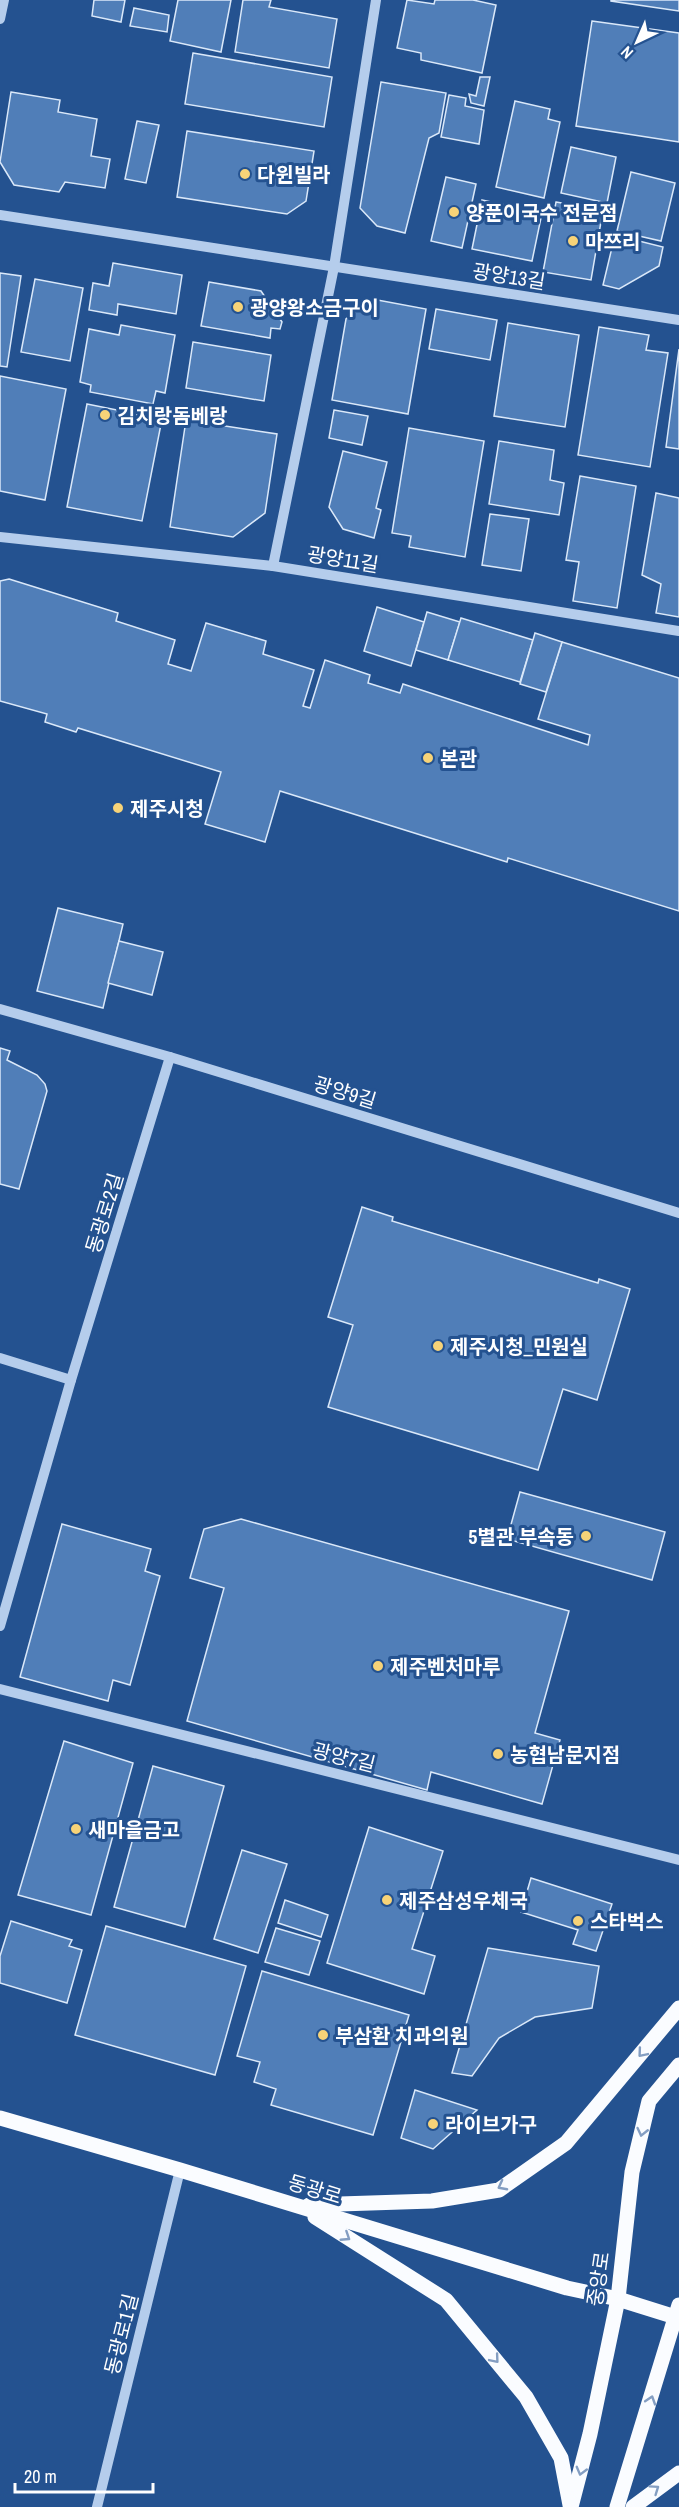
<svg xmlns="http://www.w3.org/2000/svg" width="679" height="2507" font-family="'Archivo Narrow','Noto Sans KR',sans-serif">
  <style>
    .building { fill: #507eb8; stroke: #dae8f9; stroke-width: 1.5 }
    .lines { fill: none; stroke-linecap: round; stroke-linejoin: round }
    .minor { stroke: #b5cdec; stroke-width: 10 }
    .major { stroke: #fafcff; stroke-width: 15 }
    .oneway { stroke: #849ec2 }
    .poi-dot { fill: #f7d378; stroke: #245290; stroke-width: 2 }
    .labels { text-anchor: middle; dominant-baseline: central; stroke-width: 6; stroke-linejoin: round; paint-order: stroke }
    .poi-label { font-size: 20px; font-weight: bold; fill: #fff; stroke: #245290; text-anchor: start }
    .street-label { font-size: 20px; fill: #fff; stroke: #245290 }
  </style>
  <rect width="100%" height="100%" fill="#245290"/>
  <!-- building -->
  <g class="building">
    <path d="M 94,0 L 125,0 L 121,22 L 92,16 Z"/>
    <path d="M 178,0 L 231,0 L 221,52 L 170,41 Z"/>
    <path d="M 243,0 L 271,0 L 269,7 L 337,19 L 329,68 L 235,52 Z"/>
    <path d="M 407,0 L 434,4 L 435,0 L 473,0 L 496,5 L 482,73 L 421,60 L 421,53 L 397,48 Z"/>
    <path d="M 611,0 L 679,0 L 679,11 L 611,1 Z"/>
    <path d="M 134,8 L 169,15 L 167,32 L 130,26 Z"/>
    <path d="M 592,21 L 679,33 L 679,142 L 576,126 Z"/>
    <path d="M 193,53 L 332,77 L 324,127 L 185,104 Z"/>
    <path d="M 480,77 L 490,77 L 484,106 L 471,103 L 469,94 L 476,96 Z"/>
    <path d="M 381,82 L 446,93 L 439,133 L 429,138 L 405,233 L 377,226 L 360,208 Z"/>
    <path d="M 11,92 L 60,100 L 58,112 L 97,119 L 91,156 L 110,159 L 105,188 L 65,182 L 59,192 L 14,185 L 0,162 Z"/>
    <path d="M 449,95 L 466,98 L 465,106 L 484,110 L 479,144 L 441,137 Z"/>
    <path d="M 515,101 L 550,109 L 548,119 L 560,122 L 544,198 L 496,187 Z"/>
    <path d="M 137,121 L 159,125 L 146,183 L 125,179 Z"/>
    <path d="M 187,131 L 314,151 L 306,201 L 287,214 L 177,197 Z"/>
    <path d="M 571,147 L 616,157 L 607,203 L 561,193 Z"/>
    <path d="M 631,172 L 675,183 L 661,241 L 617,231 Z"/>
    <path d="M 446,177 L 476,184 L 462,248 L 431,241 Z"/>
    <path d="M 482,200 L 542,213 L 532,261 L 472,249 Z"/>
    <path d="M 556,202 L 603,210 L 591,280 L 543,272 Z"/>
    <path d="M 615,235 L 663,247 L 659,266 L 619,289 L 603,285 Z"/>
    <path d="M 113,263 L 182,275 L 176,314 L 118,304 L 117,315 L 89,310 L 93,283 L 109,286 Z"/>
    <path d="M 0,273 L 21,276 L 7,367 L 0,366 Z"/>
    <path d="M 35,279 L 83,288 L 70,361 L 21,352 Z"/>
    <path d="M 209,282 L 261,291 L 282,322 L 280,329 L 271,328 L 270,338 L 201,326 Z"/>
    <path d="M 372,299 L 426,309 L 408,414 L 332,400 L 346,319 Z"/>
    <path d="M 436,309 L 497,320 L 490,360 L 429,349 Z"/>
    <path d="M 508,323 L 579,335 L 565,427 L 494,416 Z"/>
    <path d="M 121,325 L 175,335 L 165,393 L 156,391 L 153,404 L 90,392 L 91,385 L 80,382 L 89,329 L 119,335 Z"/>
    <path d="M 599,327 L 649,335 L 646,350 L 668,353 L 650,467 L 578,455 Z"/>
    <path d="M 193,342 L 271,355 L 264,401 L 186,388 Z"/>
    <path d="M 679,349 L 679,449 L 666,447 Z"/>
    <path d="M 0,376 L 66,389 L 45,500 L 0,491 Z"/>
    <path d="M 87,404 L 162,419 L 142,521 L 67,507 Z"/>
    <path d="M 334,410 L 368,416 L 362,445 L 329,438 Z"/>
    <path d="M 186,420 L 277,434 L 265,513 L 233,537 L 170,527 Z"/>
    <path d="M 409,428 L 484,441 L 465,557 L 409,547 L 411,536 L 392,533 Z"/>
    <path d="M 499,441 L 554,450 L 550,480 L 564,483 L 559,515 L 489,504 Z"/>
    <path d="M 343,451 L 387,462 L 376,508 L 381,510 L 374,538 L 343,529 L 329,507 Z"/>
    <path d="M 580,476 L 636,486 L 617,608 L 573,601 L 579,562 L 566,560 Z"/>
    <path d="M 656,493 L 679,498 L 679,617 L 656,613 L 661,584 L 642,575 Z"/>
    <path d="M 490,514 L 529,519 L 521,571 L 482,565 Z"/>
    <path d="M 9,579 L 118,613 L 116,621 L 175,640 L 168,664 L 191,671 L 206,623 L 266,641 L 263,654 L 314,670 L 303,706 L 310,708 L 325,660 L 370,675 L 368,683 L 400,693 L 403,684 L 588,745 L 590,735 L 538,719 L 562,642 L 679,678 L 679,911 L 508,858 L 507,862 L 280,791 L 265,842 L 205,824 L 221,772 L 78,728 L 76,732 L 45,722 L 47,714 L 0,701 L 0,581 Z"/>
    <path d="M 377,607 L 424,622 L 411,666 L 364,651 Z"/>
    <path d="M 427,612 L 460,622 L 448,660 L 416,650 Z"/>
    <path d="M 461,618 L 533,640 L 520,682 L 448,660 Z"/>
    <path d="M 535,633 L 562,642 L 546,692 L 520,684 Z"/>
    <path d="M 58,908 L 123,924 L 103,1008 L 37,991 Z"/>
    <path d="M 119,941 L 163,952 L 152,995 L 108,983 Z"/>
    <path d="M 0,1048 L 10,1051 L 7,1060 L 37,1075 L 45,1084 L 47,1091 L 19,1189 L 0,1184 Z"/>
    <path d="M 362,1207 L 393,1217 L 392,1221 L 598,1283 L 599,1279 L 630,1289 L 597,1400 L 563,1389 L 538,1470 L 328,1407 L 353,1325 L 328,1317 Z"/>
    <path d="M 520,1492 L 665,1532 L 652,1580 L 507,1539 Z"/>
    <path d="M 241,1519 L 569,1611 L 535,1733 L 560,1740 L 542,1804 L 431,1772 L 427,1790 L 187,1721 L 224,1588 L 190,1578 L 204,1529 Z"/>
    <path d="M 62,1524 L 151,1549 L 145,1571 L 160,1576 L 130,1685 L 113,1680 L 108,1701 L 20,1677 Z"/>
    <path d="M 64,1741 L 133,1763 L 91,1915 L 18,1895 Z"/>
    <path d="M 153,1766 L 224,1786 L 185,1927 L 114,1907 Z"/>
    <path d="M 369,1827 L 443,1851 L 412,1949 L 435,1956 L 424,1994 L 327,1963 Z"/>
    <path d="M 242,1850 L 287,1864 L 258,1953 L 214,1939 Z"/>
    <path d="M 531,1878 L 612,1904 L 596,1951 L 573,1944 L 578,1930 L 521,1912 Z"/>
    <path d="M 285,1900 L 328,1915 L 321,1937 L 278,1923 Z"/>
    <path d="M 11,1921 L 72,1940 L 69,1946 L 82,1950 L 67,2003 L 0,1983 L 0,1956 Z"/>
    <path d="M 106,1926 L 246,1966 L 215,2075 L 75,2035 Z"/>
    <path d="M 276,1928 L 320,1941 L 309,1975 L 265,1962 Z"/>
    <path d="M 488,1948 L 599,1966 L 592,2008 L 535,2017 L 499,2038 L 472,2076 L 452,2073 Z"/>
    <path d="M 262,1971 L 409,2015 L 373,2135 L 271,2105 L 276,2089 L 254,2082 L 260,2062 L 237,2056 Z"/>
    <path d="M 415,2090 L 477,2110 L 433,2149 L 401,2138 Z"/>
  </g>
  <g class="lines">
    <!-- minor -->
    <g class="minor">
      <path d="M 0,19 L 4,0"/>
      <path d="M 0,215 L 679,320"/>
      <path d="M 0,537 L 273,566 L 679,631"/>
      <path d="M 273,566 L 334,267 L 376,0"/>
      <path d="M 0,1009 L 170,1057 L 679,1213"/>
      <path d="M 0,1358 L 71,1380"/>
      <path d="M 0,1626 L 71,1380 L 170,1057"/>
      <path d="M 0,1689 L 679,1860"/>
      <path d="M 97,2507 L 180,2170"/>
    </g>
    <!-- major -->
    <g class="major">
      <path d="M 0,2118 L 180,2170 L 567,2288 L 618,2299 L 679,2318"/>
      <path d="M 309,2205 L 432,2201 L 499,2190 L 566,2143 L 679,2008"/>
      <path d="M 315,2217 L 446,2300 L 526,2397 L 561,2458 L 570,2505"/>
      <path d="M 571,2507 L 590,2434 L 618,2299 L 632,2172 L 649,2101 L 679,2065"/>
      <path d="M 617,2507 L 679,2305"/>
      <path d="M 633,2507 L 679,2473"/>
    </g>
  </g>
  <!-- one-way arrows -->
  <defs><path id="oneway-chevron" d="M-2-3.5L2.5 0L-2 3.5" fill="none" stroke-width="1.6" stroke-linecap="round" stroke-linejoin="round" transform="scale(1.5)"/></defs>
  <g class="oneway">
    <use href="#oneway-chevron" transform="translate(642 2053) rotate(130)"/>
    <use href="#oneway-chevron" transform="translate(642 2132) rotate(103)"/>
    <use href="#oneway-chevron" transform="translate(502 2186) rotate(152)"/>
    <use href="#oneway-chevron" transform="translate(346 2237) rotate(33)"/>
    <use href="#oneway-chevron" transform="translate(495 2359) rotate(50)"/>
    <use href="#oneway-chevron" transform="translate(651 2400) rotate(-72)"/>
    <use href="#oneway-chevron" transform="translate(581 2471) rotate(105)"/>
    <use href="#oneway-chevron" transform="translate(655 2489) rotate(-35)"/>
  </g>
  <!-- markers -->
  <g class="poi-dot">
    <circle cx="245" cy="174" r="6"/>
    <circle cx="454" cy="212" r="6"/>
    <circle cx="573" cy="241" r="6"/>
    <circle cx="238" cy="307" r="6"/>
    <circle cx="105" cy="415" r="6"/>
    <circle cx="428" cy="758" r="6"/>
    <circle cx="118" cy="808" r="6"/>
    <circle cx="438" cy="1346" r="6"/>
    <circle cx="586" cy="1536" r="6"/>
    <circle cx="378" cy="1666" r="6"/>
    <circle cx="498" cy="1754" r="6"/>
    <circle cx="76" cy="1829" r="6"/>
    <circle cx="387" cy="1900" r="6"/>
    <circle cx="578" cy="1921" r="6"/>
    <circle cx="323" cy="2035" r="6"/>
    <circle cx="433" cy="2124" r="6"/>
  </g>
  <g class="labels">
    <!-- poi labels -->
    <g class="poi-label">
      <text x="257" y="174">다윈빌라</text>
      <text x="466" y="212">양푼이국수 전문점</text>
      <text x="585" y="241">마쯔리</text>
      <text x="250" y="307">광양왕소금구이</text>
      <text x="117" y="415">김치랑돔베랑</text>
      <text x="440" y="758">본관</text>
      <text x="130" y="808">제주시청</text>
      <text x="450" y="1346">제주시청_민원실</text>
      <text x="574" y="1536" text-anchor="end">5별관 부속동</text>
      <text x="390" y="1666">제주벤처마루</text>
      <text x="510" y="1754">농협남문지점</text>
      <text x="88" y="1829">새마을금고</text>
      <text x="399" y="1900">제주삼성우체국</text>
      <text x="590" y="1921">스타벅스</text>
      <text x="335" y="2035">부삼환 치과의원</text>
      <text x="445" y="2124">라이브가구</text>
    </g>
    <!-- street labels -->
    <g class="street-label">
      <text transform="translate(509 276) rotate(9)">광양13길</text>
      <text transform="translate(343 559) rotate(9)">광양11길</text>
      <text transform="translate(345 1092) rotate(17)">광양9길</text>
      <text transform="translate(104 1213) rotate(-73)">동광로2길</text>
      <text transform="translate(344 1757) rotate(14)">광양7길</text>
      <text transform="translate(315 2189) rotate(17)">동광로</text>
      <text transform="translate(598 2279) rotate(-82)">중앙로</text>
      <text transform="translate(121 2334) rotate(-76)">동광로1길</text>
    </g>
  </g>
  <!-- north arrow -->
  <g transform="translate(637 42) rotate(224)" stroke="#245290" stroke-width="4.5" paint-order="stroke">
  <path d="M0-4.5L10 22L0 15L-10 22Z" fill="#ffffff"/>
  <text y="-9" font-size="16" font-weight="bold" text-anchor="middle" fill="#ffffff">N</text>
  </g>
  <!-- scale -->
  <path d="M15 2483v9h138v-9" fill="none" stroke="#ffffff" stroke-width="3"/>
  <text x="24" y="2483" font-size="18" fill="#ffffff" stroke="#245290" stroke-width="4.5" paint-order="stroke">20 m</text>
</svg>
